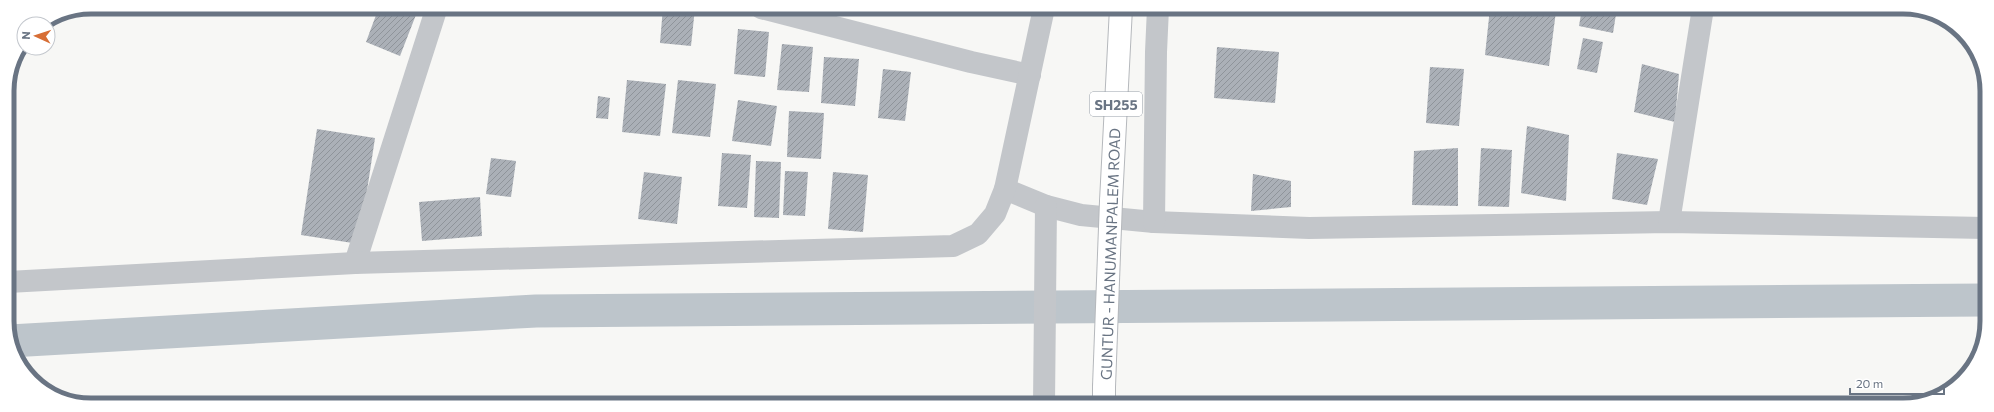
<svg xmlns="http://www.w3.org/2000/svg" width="1994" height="412" font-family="Commissioner,sans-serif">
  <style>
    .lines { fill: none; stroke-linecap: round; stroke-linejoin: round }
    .canal { stroke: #bdc5cb; stroke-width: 33 }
    .building { fill: url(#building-hatch) }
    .major-casing { stroke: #b5b8bc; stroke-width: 24 }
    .minor { stroke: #c3c6ca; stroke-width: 22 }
    .major { stroke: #fff; stroke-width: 22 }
    .major-bridge-casing { stroke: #b5b8bc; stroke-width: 24; stroke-linecap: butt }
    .major-bridge { stroke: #fff; stroke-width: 22 }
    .labels { text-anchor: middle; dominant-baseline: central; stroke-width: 4; stroke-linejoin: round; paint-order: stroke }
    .shield { fill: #fff; stroke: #969ea8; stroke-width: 1 }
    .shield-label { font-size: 14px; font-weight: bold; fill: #697483 }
    .street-label { font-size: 15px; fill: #697483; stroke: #fff }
    .rim { fill: none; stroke: #697483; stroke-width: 5 }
  </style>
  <defs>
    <pattern id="building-hatch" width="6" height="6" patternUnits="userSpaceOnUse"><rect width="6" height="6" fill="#abb0b7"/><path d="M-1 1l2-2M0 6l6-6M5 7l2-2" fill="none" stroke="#8f949a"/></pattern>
  </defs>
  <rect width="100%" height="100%" fill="#f7f7f5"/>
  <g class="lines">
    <!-- canal -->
    <path class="canal" d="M 10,341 L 536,311 L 1985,300"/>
  </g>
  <!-- building -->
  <g class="building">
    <path d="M 379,7 L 419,7 L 400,56 L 366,42 Z"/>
    <path d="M 514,7 L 537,7 L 535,14 Z"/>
    <path d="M 663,7 L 695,8 L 691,46 L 660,43 Z"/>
    <path d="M 1490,8 L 1539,8 L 1556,11 L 1549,66 L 1485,55 Z"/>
    <path d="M 1582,8 L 1617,8 L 1613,33 L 1579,26 Z"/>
    <path d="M 738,29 L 769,32 L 765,77 L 734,74 Z"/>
    <path d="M 1583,38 L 1603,42 L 1597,73 L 1577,69 Z"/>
    <path d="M 782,44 L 813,47 L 809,92 L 777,90 Z"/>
    <path d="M 1217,47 L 1279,52 L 1275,103 L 1214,98 Z"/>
    <path d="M 824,57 L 859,59 L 855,106 L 821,103 Z"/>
    <path d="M 1642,64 L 1679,74 L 1675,122 L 1634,112 Z"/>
    <path d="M 1430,67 L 1464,69 L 1459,126 L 1426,123 Z"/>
    <path d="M 883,69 L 911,72 L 905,121 L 878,118 Z"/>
    <path d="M 627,80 L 666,84 L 660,136 L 622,132 Z"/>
    <path d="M 678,80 L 716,84 L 710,137 L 672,133 Z"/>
    <path d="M 598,96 L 610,98 L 608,119 L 596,118 Z"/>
    <path d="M 738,100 L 777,106 L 771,146 L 732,141 Z"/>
    <path d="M 789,111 L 824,113 L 821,159 L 787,157 Z"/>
    <path d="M 1527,126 L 1569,135 L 1566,201 L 1521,193 Z"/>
    <path d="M 317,129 L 375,138 L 359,244 L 301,235 Z"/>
    <path d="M 1458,148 L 1458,206 L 1412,205 L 1414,151 Z"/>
    <path d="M 1481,148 L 1512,150 L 1509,207 L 1478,206 Z"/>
    <path d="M 722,153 L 751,155 L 747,208 L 718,206 Z"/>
    <path d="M 1617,153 L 1658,159 L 1647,205 L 1612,199 Z"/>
    <path d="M 491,158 L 516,161 L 511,197 L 486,194 Z"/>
    <path d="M 756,161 L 781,162 L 779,218 L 754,217 Z"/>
    <path d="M 785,171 L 808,172 L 805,216 L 783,215 Z"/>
    <path d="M 644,172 L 682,177 L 677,224 L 638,219 Z"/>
    <path d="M 833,172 L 868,175 L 863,232 L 828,229 Z"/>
    <path d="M 1253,174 L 1291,181 L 1291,207 L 1251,211 Z"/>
    <path d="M 480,197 L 482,236 L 422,241 L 419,202 Z"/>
  </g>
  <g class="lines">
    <defs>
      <g id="major">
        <path d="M 1111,201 L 1121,8"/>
        <path d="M 1104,404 L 1104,387"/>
      </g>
    </defs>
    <!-- major casing -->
    <use href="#major" class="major-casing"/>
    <!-- minor -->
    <g class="minor">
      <path d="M 761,8 L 971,62 L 1030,75"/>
      <path d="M 1005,189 L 1046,206 L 1081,215 L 1154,222 L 1309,228 L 1669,222 L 1985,228"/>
      <path d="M 1154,222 L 1156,52 L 1158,8"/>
      <path d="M 1669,222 L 1703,8"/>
      <path d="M 355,263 L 437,7"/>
      <path d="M 8,282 L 355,263 L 953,246 L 978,234 L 995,214 L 1005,189 L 1044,8"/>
      <path d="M 1044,404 L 1046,206"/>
    </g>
    <!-- major -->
    <use href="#major" class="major"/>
    <defs>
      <path id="major-bridge" d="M 1104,387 L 1111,201"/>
    </defs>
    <!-- major-bridge casing -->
    <use href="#major-bridge" class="major-bridge-casing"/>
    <!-- major-bridge -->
    <use href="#major-bridge" class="major-bridge"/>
  </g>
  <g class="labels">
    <!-- shield labels -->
    <rect class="shield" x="1090" y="92" width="52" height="24" rx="3"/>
    <g class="shield-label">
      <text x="1116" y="104">SH255</text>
    </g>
    <!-- street labels -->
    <g class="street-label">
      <text transform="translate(1110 254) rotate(-88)">GUNTUR - HANUMANPALEM ROAD</text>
    </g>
  </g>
  <!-- crop -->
  <path d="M0 0H1994V412H0ZM91 14H1903A77 77 0 0 1 1980 91V321A77 77 0 0 1 1903 398H91A77 77 0 0 1 14 321V91A77 77 0 0 1 91 14Z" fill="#fff" fill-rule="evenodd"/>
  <path class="rim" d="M91 14H1903A77 77 0 0 1 1980 91V321A77 77 0 0 1 1903 398H91A77 77 0 0 1 14 321V91A77 77 0 0 1 91 14Z"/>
  <!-- north arrow -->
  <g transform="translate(36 36) rotate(273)"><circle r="19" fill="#ffffff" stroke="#c3c7cd"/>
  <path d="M0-3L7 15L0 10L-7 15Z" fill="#d76e35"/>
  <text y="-6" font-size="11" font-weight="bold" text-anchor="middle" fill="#697483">N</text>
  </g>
  <!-- scale -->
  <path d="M1850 388v6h94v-6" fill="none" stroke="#697483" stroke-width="2"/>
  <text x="1856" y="388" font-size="12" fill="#697483" stroke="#ffffff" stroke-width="3" paint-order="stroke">20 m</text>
</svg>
